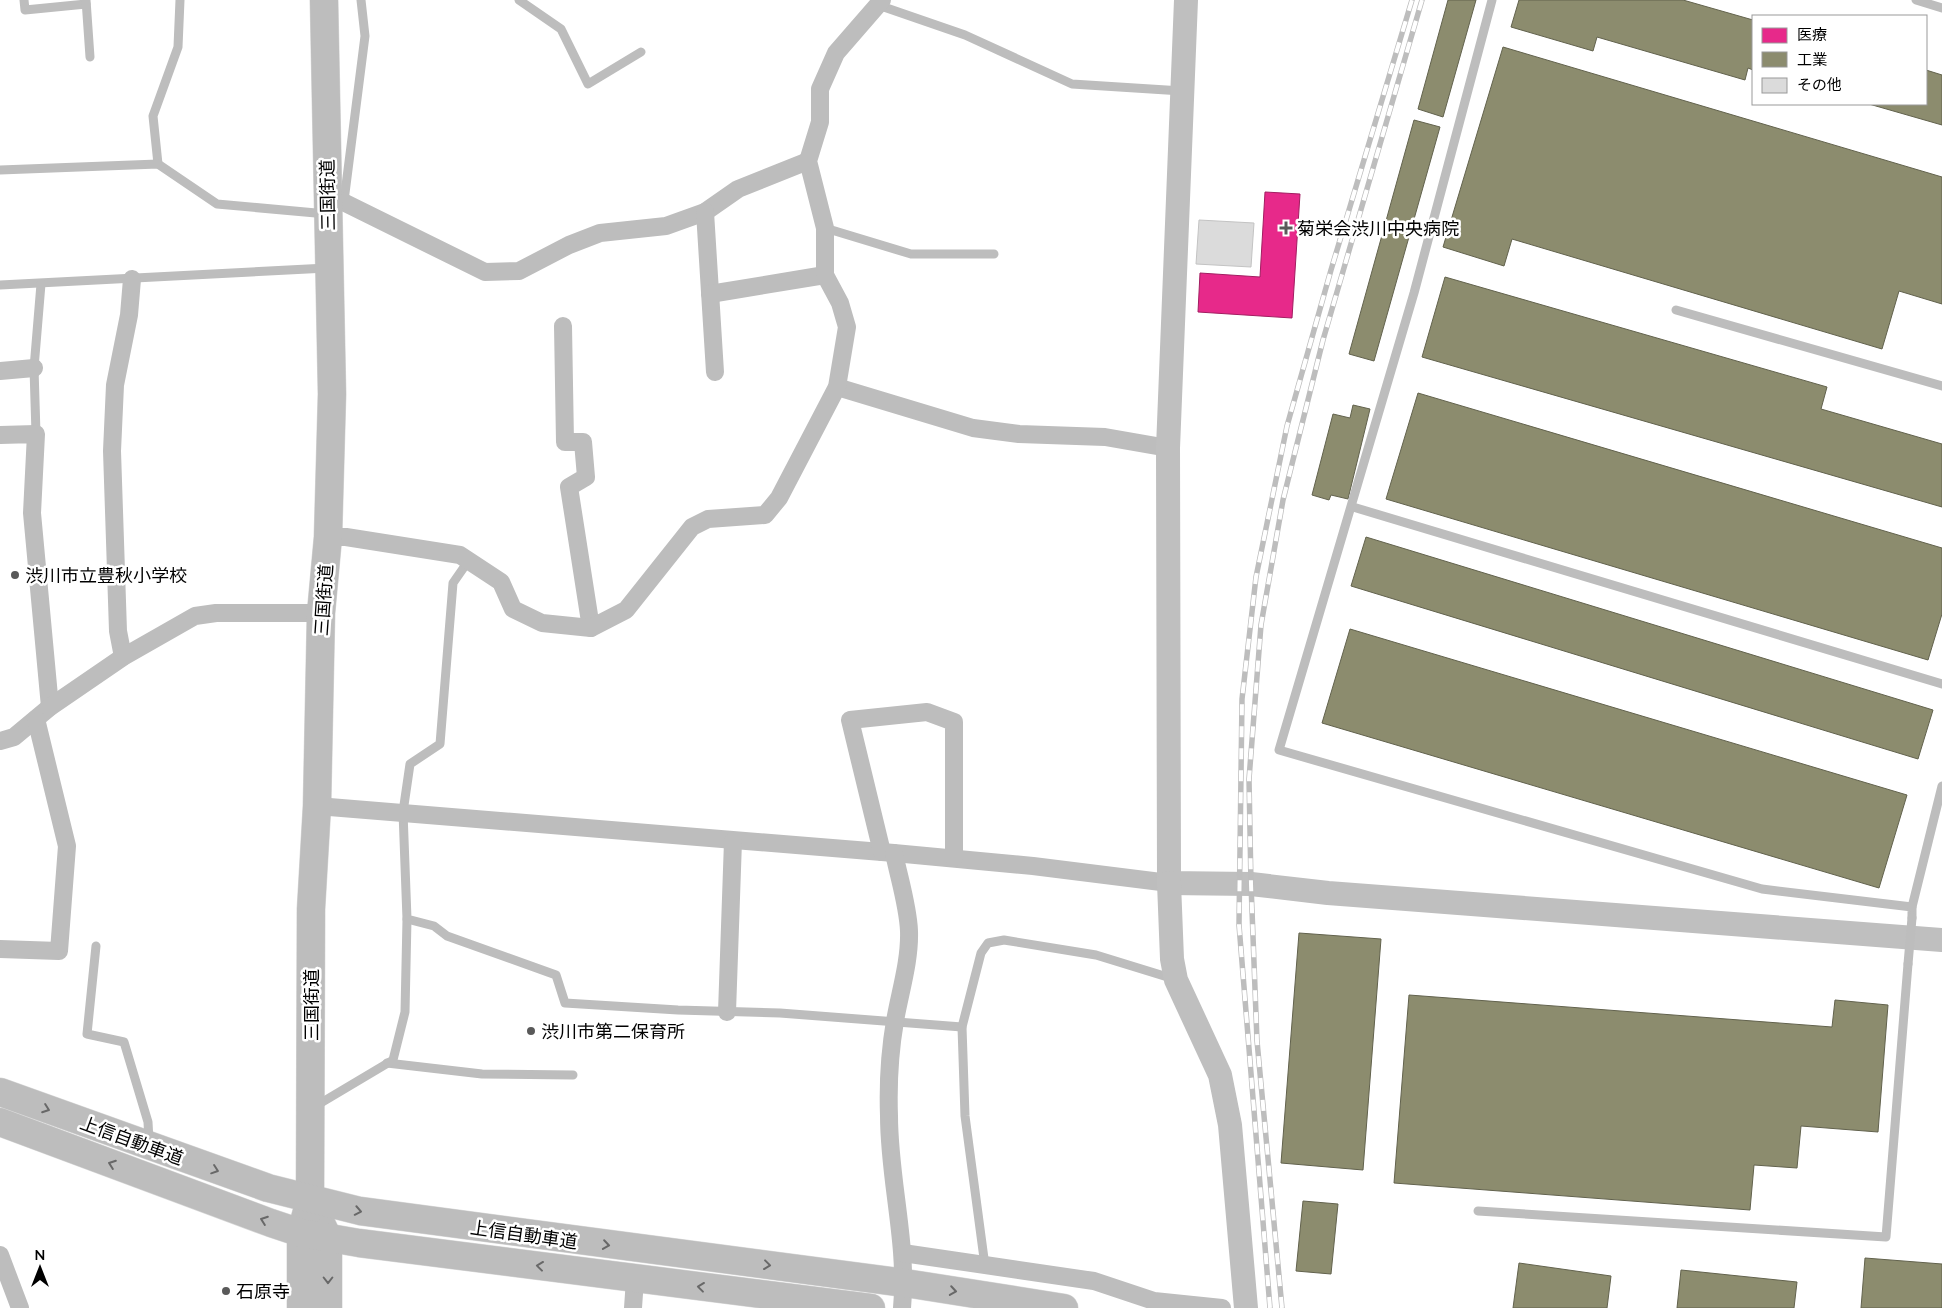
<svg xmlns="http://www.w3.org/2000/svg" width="1942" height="1308" font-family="Lato,'Noto Sans JP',sans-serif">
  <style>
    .health { fill: #e7298a; stroke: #a21d61 }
    .industry { fill: #8c8c6e; stroke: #62624d }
    .building { fill: #dbdbdb; stroke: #c3c3c3 }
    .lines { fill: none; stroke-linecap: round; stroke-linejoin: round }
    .primary-casing { stroke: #dbdbdb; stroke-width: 29 }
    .highway-casing { stroke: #dbdbdb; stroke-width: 29 }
    .lane { stroke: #bdbdbd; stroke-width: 9 }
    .street { stroke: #bdbdbd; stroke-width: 18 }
    .secondary { stroke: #bfbfbf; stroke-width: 24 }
    .primary { stroke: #bdbdbd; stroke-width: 28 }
    .highway { stroke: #bdbdbd; stroke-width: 28 }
    .rail-casing { stroke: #bdbdbd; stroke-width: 5.5 }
    .rail { stroke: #fff; stroke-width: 4; stroke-dasharray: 11; stroke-linecap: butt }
    .lane-bridge { stroke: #bdbdbd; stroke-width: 9 }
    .oneway { stroke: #686868 }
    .poi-dot { fill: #595959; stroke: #fff; stroke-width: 2 }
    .labels { text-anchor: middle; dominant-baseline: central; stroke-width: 5; stroke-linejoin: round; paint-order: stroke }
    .street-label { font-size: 18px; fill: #000; stroke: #fff }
    .poi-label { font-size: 18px; fill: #000; stroke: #fff; text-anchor: start }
  </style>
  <rect width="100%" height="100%" fill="#fff"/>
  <!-- health -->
  <path class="health" d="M 1265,192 L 1300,194 L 1292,318 L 1198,312 L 1200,273 L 1260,277 Z"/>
  <!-- industry -->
  <g class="industry">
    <path d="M 1448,0 L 1476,0 L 1443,117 L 1418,109 Z"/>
    <path d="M 1519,0 L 1683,0 L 1753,20 L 1753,70 L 1748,68 L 1745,80 L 1597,37 L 1593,51 L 1511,27 Z"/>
    <path d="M 1503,47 L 1942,177 L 1942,304 L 1899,291 L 1882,349 L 1512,239 L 1504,266 L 1443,247 Z"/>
    <path d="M 1926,70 L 1942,75 L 1942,125 L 1869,104 L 1926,104 Z"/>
    <path d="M 1414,120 L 1440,127 L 1374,361 L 1349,354 Z"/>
    <path d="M 1445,277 L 1827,387 L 1821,409 L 1942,444 L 1942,507 L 1422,357 Z"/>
    <path d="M 1418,393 L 1942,548 L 1942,614 L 1928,660 L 1386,499 Z"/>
    <path d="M 1353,405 L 1370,409 L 1348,499 L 1331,495 L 1329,500 L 1312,495 L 1333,414 L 1350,418 Z"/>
    <path d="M 1366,537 L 1933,710 L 1918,759 L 1351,586 Z"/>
    <path d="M 1350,629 L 1907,795 L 1879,888 L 1322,723 Z"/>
    <path d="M 1299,933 L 1381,939 L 1363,1170 L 1281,1163 Z"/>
    <path d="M 1409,995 L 1832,1027 L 1835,1000 L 1888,1005 L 1878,1132 L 1801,1126 L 1797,1168 L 1754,1165 L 1750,1210 L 1394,1183 Z"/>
    <path d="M 1303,1201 L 1338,1204 L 1331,1274 L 1296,1271 Z"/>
    <path d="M 1865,1258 L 1942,1264 L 1942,1308 L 1861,1308 Z"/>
    <path d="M 1519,1263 L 1611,1276 L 1607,1308 L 1513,1308 Z"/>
    <path d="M 1681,1270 L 1797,1282 L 1794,1308 L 1677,1308 Z"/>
  </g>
  <!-- building -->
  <path class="building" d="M 1199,220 L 1254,223 L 1251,267 L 1196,264 Z"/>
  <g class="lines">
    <defs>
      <g id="primary">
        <path d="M 318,1217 L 328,1238 L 328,1308"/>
        <path d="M 301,1308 L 301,1233 L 310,1200 L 311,909 L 317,806 L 321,613 L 328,537 L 332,394 L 324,0"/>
      </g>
      <g id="highway">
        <path d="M 0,1092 L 268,1188 L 360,1211 L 905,1283 L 1064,1308"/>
        <path d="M 0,1122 L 271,1223 L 301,1233 L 359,1243 L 871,1308"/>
      </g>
    </defs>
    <!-- primary casing -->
    <use href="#primary" class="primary-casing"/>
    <!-- highway casing -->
    <use href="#highway" class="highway-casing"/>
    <!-- lane -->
    <g class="lane">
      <path d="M 24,0 L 25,10 L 86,4"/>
      <path d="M 86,0 L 90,57"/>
      <path d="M 519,0 L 561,29 L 588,84 L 641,52"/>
      <path d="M 1492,0 L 1414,293 L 1279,750 L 1762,889 L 1912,907 L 1912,918"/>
      <path d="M 1916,0 L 1942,8"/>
      <path d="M 878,5 L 965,35 L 1072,84 L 1182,91"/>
      <path d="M 158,164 L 153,116 L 178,47 L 180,0"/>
      <path d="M 0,170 L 158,164 L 217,204 L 327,214"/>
      <path d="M 344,201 L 365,36 L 361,0"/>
      <path d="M 825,228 L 911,254 L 994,254"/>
      <path d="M 0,285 L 327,268"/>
      <path d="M 1676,310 L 1942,386"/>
      <path d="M 36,434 L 34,368 L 41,284"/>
      <path d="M 1353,507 L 1942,684"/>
      <path d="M 469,560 L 453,583 L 440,744 L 410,764 L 403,812 L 407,919 L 434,926 L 447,936 L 556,975 L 565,1003 L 678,1010 L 780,1013 L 962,1027"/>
      <path d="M 1912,907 L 1942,786"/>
      <path d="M 96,946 L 87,1034 L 124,1042 L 148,1122 L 149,1141"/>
      <path d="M 387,1063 L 482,1074 L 573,1075"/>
      <path d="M 314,1107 L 393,1060 L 405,1012 L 407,919"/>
      <path d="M 1478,1211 L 1886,1237 L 1908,964"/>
      <path d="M 985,1266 L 965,1116 L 962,1027 L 981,953 L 988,943 L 1004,940 L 1096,955 L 1174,979"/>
    </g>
    <!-- street -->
    <g class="street">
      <path d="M 327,194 L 485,272 L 519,271 L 569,245 L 600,233 L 666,226 L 705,212 L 738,189 L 808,161"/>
      <path d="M 705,212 L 715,372"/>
      <path d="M 710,294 L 825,275"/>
      <path d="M 563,326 L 565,442 L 583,442 L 586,477 L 569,487 L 591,628"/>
      <path d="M 0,371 L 34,368"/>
      <path d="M 837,387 L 973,428 L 1019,434 L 1105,437 L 1168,448"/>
      <path d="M 0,435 L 36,434 L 32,513 L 50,707"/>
      <path d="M 328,537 L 346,537 L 460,555 L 501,582 L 513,609 L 542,623 L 591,628 L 626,610 L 692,527 L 708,519 L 765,515 L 779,498 L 837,387 L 847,327 L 840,303 L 825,275 L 825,228 L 808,161 L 820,122 L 820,89 L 836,53 L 882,0"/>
      <path d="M 123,657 L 118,631 L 112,451 L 115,385 L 129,315 L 132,279"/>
      <path d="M 0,741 L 14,737 L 50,707 L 123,657 L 195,616 L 216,613 L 321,613"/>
      <path d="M 317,806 L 894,853 L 1033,866 L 1169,883"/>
      <path d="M 882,852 L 850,720 L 927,712 L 954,722 L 954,858"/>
      <path d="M 894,853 C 899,878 908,906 909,931 C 910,961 900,992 895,1021 C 890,1050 888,1087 889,1116 C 889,1180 908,1243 902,1308"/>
      <path d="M 0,949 L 59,951 L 67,846 L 36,719"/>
      <path d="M 727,1012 L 733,841"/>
      <path d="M 903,1253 L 1094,1281 L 1154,1301 L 1222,1308"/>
      <path d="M 0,1255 L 20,1308"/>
      <path d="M 633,1308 L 635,1279"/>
    </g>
    <!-- secondary -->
    <g class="secondary">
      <path d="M 1186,0 L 1168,448 L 1169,883 L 1251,884 L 1328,893 L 1942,940"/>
      <path d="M 1169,883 L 1172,959 L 1176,980 L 1220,1075 L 1230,1125 L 1246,1308"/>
    </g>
    <!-- primary -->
    <use href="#primary" class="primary"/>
    <!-- highway -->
    <use href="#highway" class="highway"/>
    <defs>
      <g id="rail">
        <path d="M 1270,1308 L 1239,925 L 1242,699 L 1256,577 L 1287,426 L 1331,270 L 1412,0"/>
        <path d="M 1282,1308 L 1257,1041 L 1251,884 L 1249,779 L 1261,625 L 1283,500 L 1323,340 L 1422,0"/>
      </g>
    </defs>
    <!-- rail casing -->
    <use href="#rail" class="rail-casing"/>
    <!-- rail -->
    <use href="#rail" class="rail"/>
    <!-- lane-bridge -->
    <path class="lane-bridge" d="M 1908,964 L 1912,918"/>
  </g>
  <!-- one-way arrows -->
  <defs><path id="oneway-chevron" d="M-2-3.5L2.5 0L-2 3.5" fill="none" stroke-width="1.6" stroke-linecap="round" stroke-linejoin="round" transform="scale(1.25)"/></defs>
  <g class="oneway">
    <use href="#oneway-chevron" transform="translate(46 1109) rotate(20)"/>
    <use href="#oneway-chevron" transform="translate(112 1164) rotate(-160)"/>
    <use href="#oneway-chevron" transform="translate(215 1170) rotate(19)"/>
    <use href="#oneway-chevron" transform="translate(358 1211) rotate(11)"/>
    <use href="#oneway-chevron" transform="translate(264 1220) rotate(-160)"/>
    <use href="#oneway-chevron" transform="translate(606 1245) rotate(8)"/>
    <use href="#oneway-chevron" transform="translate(767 1265) rotate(7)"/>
    <use href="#oneway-chevron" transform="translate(540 1266) rotate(-173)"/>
    <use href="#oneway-chevron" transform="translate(328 1280) rotate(90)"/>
    <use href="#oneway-chevron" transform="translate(701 1287) rotate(-173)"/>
    <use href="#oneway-chevron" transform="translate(953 1291) rotate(9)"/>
  </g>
  <!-- markers -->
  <g class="poi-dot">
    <path d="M1283.5 220.5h5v5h5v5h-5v5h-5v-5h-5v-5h5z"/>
    <circle cx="15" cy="575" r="5"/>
    <circle cx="531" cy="1031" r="5"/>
    <circle cx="226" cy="1291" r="5"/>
  </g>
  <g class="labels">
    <!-- street labels -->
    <g class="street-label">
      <text transform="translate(327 195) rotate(-91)">三国街道</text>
      <text transform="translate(323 600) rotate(-86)">三国街道</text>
      <text transform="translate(311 1005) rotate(-90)">三国街道</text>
      <text transform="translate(132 1140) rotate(20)">上信自動車道</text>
      <text transform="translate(524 1234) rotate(8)">上信自動車道</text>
    </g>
    <!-- poi labels -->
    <g class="poi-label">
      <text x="1297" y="228">菊栄会渋川中央病院</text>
      <text x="25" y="575">渋川市立豊秋小学校</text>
      <text x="541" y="1031">渋川市第二保育所</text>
      <text x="236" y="1291">石原寺</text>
    </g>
  </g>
  <!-- legend -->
  <rect x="1752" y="15" width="175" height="90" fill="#ffffff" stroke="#999999"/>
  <rect x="1762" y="28" width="25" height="15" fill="#e7298a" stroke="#999999"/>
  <text x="1797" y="40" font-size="15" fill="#000000">医療</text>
  <rect x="1762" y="52" width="25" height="15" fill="#8c8c6e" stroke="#999999"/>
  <text x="1797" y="65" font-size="15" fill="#000000">工業</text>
  <rect x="1762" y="78" width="25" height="15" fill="#dbdbdb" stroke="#999999"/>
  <text x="1797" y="90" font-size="15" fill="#000000">その他</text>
  <!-- north arrow -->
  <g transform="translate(40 1268)" stroke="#ffffff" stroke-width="4" paint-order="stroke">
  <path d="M0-4L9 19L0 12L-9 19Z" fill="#000000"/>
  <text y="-8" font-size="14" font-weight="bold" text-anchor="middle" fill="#000000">N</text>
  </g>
</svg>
